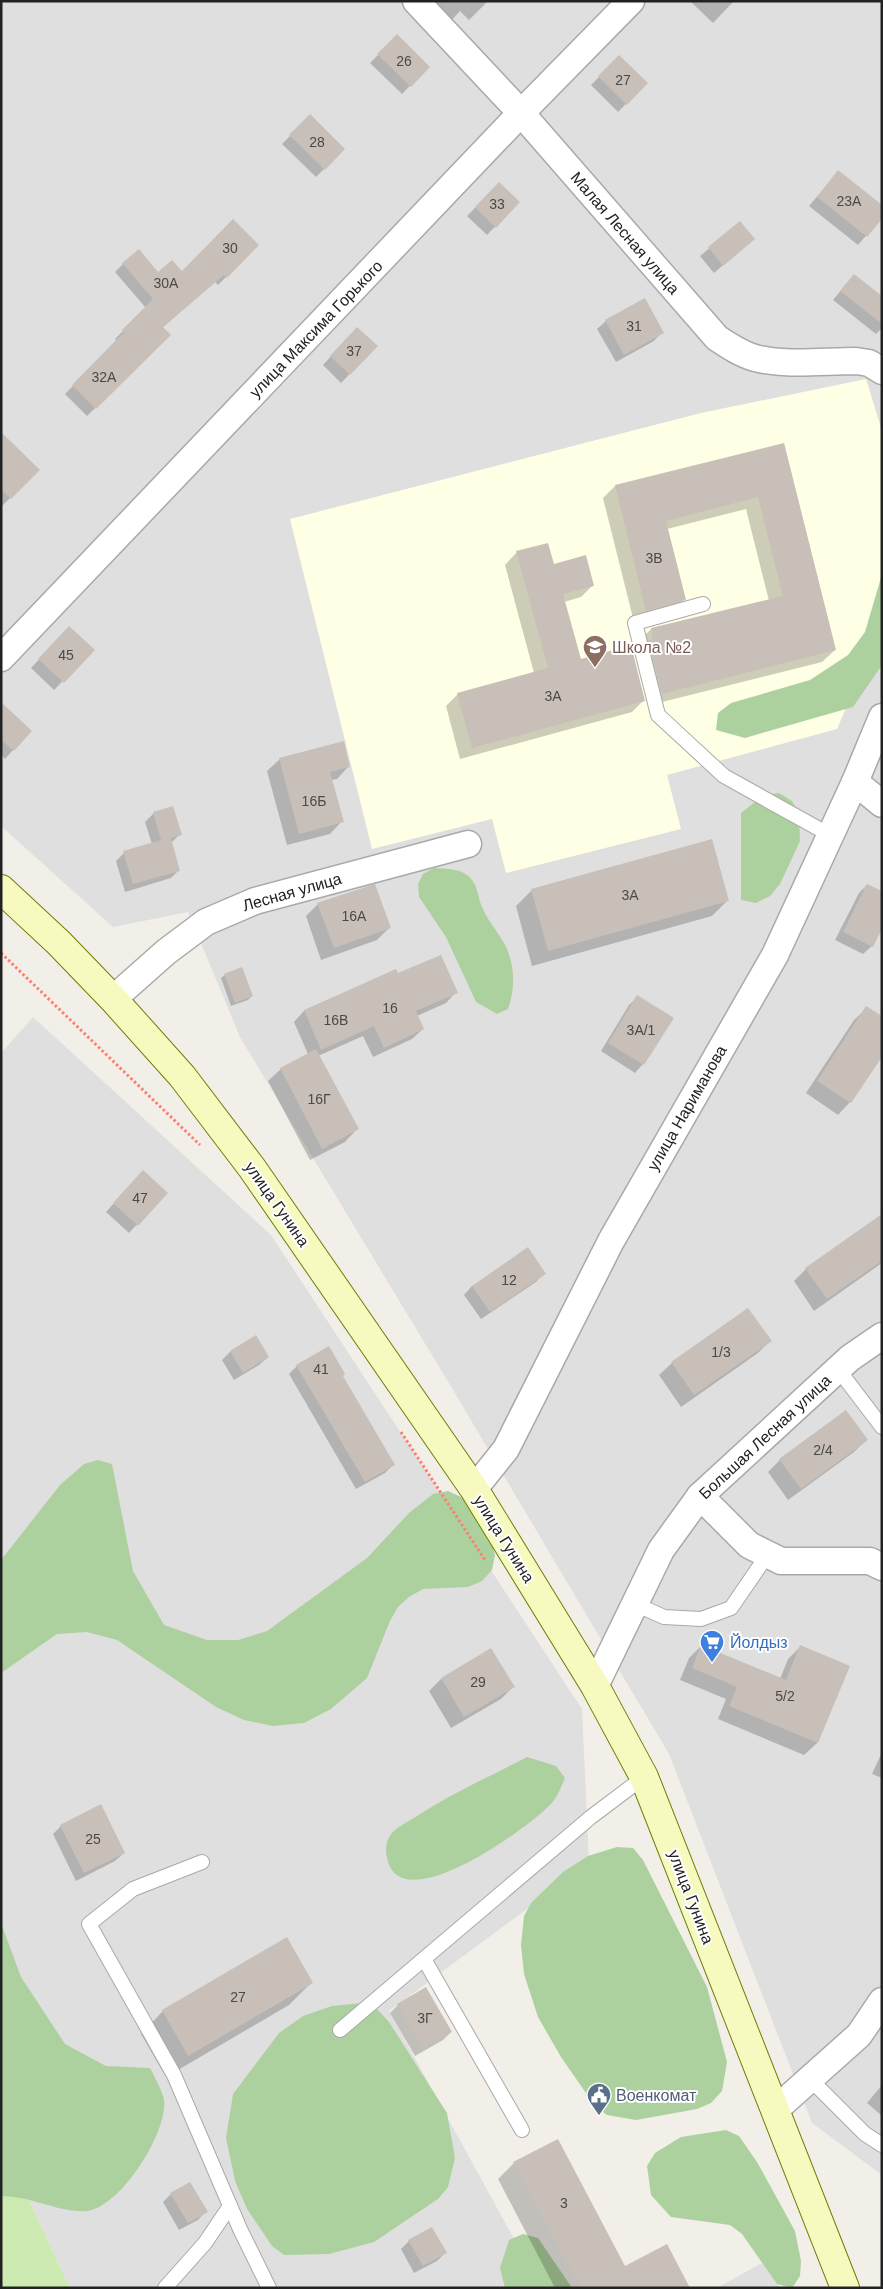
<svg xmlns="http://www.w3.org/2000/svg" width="883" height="2289" font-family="Arial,sans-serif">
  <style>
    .residential { fill: #e0dfdf }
    .education { fill: #ffffe5 }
    .grass { fill: #cdebb0 }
    .forest { fill: #add19e }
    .shadow { fill: #0003 }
    .building { fill: #c7bfb8 }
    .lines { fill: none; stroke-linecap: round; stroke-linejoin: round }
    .lane-casing { stroke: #a9a9a9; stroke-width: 16 }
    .street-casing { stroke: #a9a9a9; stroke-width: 29 }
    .secondary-casing { stroke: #707d05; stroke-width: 30 }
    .path { stroke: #fa8072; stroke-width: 3; stroke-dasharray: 2.5 2.5; stroke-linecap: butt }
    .lane { stroke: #fff; stroke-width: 14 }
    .street { stroke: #fff; stroke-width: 26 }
    .secondary { stroke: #f7fabf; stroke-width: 28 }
    .labels { text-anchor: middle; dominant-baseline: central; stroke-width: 4; stroke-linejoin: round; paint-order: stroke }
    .number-label { font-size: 14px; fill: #4b4948 }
    .street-label { font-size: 16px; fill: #222; stroke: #fff }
    .education-label { font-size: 16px; fill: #785e54; stroke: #fff; text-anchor: start }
    .shop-label { font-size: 16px; fill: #366cbe; stroke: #fff; text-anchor: start }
    .service-label { font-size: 16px; fill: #4e5e75; stroke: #fff; text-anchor: start }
  </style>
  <rect width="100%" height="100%" fill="#f2efe9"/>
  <!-- residential -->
  <g class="residential">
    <path d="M 1,1 L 882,1 L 882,2175 L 812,2123 L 669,1754 L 453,1390 L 240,1037 L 188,912 L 113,927 L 1,826 Z"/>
    <path d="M 33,1017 L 271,1235 L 582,1709 L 589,1863 L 389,2011 L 541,2288 L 70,2288 L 13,2166 L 1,2111 L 1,1053 Z"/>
    <path d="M 767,2260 L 780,2288 L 717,2288 Z"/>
  </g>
  <!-- education -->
  <path class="education" d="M 866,379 L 882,431 L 882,623 L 837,729 L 667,775 L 681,829 L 506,873 L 492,819 L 372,849 L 290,519 L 701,413 Z"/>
  <!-- grass -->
  <path class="grass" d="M 1,2111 L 13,2166 L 70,2288 L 1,2288 Z"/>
  <!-- forest -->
  <g class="forest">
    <path d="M 882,574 L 882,665 L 853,707 L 745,738 L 716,730 L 718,713 L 731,703 L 810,680 L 848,655 L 865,632 Z"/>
    <path d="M 779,793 L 792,801 L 799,814 L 800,841 L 780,884 L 770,896 L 756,903 L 741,900 L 741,813 L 764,795 Z"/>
    <path d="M 434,868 C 445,869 457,868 467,875 C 479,884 477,897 483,909 C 489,923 501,935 507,949 C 515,967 515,990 508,1009 L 497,1014 L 476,1002 L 446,937 L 419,897 L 418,884 L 423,874 Z"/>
    <path d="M 98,1460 L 112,1464 L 133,1571 L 164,1625 L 207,1640 L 238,1640 L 267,1631 L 367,1558 L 409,1513 L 433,1494 L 448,1491 L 461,1497 L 472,1509 L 491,1540 L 495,1555 L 492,1570 L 482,1581 L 468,1587 L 423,1589 L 409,1597 L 398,1607 L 390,1621 L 367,1678 L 331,1709 L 304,1723 L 273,1726 L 244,1720 L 216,1707 L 117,1640 L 87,1632 L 57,1634 L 1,1673 L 1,1560 L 60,1485 L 84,1464 Z"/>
    <path d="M 527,1757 L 556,1766 L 565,1778 C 561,1787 557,1798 550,1805 C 529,1827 400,1922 387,1858 C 385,1848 386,1840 392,1833 C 397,1827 407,1822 414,1818 C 450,1794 489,1777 527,1757 Z"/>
    <path d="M 617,1847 L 633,1848 L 643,1860 L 707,1987 L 727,2062 L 722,2091 L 711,2103 L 697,2109 L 636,2120 L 607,2115 L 595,2106 L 561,2057 L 538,2017 L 524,1974 L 521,1945 L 524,1916 L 531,1903 L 563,1872 L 588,1856 Z"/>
    <path d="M 1,1923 L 21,1977 L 65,2044 L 106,2066 L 150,2068 C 155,2078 162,2090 164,2100 C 168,2132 121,2207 87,2211 C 59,2213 31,2196 1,2196 Z"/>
    <path d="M 362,2003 L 376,2008 L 389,2022 L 447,2113 L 455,2158 L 448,2187 L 438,2199 L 374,2242 L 329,2254 L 284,2255 L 272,2246 L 247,2209 L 235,2181 L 226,2138 L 233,2094 L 279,2033 L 303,2016 L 332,2006 Z"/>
    <path d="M 726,2130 L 739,2136 L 757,2162 L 795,2231 L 801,2261 L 800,2276 L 792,2288 L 777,2284 L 742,2234 L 730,2225 L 671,2217 L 651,2195 L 647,2166 L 655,2153 L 681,2137 Z"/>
    <path d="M 523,2234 L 538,2238 L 572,2288 L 505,2288 L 500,2268 L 509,2240 Z"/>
  </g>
  <!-- shadow -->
  <g class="shadow">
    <path d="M 428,1 L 488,1 L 469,20 L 460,11 L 450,22 Z"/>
    <path d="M 690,1 L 734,1 L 713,23 Z"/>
    <path d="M 397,36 L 428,67 L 402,94 L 370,63 Z"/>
    <path d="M 619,57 L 647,83 L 618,112 L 591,85 Z"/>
    <path d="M 310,116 L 344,149 L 316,177 L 282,144 Z"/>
    <path d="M 838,172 L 882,217 L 858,245 L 809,206 Z"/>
    <path d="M 499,183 L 519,202 L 487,235 L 467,216 Z"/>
    <path d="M 740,223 L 753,239 L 714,273 L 700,256 Z"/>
    <path d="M 258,245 L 218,285 L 215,282 L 162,328 L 169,335 L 87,416 L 65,394 L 117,341 L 115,339 L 146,308 L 115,272 L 123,264 L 158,273 L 182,272 Z"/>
    <path d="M 846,284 L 882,298 L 882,328 L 876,334 L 833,300 Z"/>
    <path d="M 606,321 L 662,332 L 654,341 L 616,362 L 597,329 Z"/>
    <path d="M 357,328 L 376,346 L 341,383 L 323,365 Z"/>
    <path d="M 1,444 L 38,470 L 2,506 L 1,505 Z"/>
    <path d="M 784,444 L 835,650 L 822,662 L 650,705 L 639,641 L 651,629 L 769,601 L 746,509 L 667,529 L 684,599 L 672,612 L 634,622 L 603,498 L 615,486 Z"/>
    <path d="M 517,552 L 553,565 L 593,585 L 581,597 L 564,602 L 580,660 L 644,700 L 632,712 L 460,759 L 446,706 L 458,694 L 534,673 L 505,565 Z"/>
    <path d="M 61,636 L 93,650 L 54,690 L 31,668 Z"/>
    <path d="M 1,704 L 30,731 L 5,759 L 1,755 Z"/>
    <path d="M 280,759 L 349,766 L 337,779 L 331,780 L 342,821 L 330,834 L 287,845 L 267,771 Z"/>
    <path d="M 154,813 L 180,834 L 171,843 L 179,870 L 171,878 L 125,892 L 116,861 L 124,853 L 152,844 L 145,822 Z"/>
    <path d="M 867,885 L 872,946 L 863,954 L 835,940 L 859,893 Z"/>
    <path d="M 532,890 L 728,900 L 712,916 L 532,966 L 516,906 Z"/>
    <path d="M 318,904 L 389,928 L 377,940 L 321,960 L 306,916 Z"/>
    <path d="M 396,970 L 398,975 L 456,992 L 446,1003 L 417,1016 L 423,1029 L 412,1039 L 373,1057 L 363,1036 L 318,1056 L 357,1129 L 345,1142 L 310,1160 L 268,1081 L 281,1069 L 308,1054 L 294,1022 L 304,1011 Z"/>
    <path d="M 225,975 L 252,996 L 248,1000 L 231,1006 L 221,978 Z"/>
    <path d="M 638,997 L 672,1018 L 643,1064 L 635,1073 L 601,1051 L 629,1005 Z"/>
    <path d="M 867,1008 L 850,1102 L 838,1115 L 806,1093 L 854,1020 Z"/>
    <path d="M 135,1180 L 166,1193 L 129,1233 L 106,1212 Z"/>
    <path d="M 882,1215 L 882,1263 L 814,1311 L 794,1281 L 806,1269 Z"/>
    <path d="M 544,1273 L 536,1282 L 481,1319 L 464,1295 L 472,1286 Z"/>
    <path d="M 748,1310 L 770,1341 L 758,1353 L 681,1407 L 659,1375 L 672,1363 Z"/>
    <path d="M 256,1337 L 268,1357 L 259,1365 L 234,1380 L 222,1360 L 230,1352 Z"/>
    <path d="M 297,1366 L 341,1376 L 394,1464 L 385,1473 L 356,1489 L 289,1374 Z"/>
    <path d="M 866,1440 L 854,1452 L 788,1500 L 768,1472 L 780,1460 Z"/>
    <path d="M 701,1646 L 780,1679 L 788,1659 L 800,1647 L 848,1667 L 817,1743 L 804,1755 L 718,1719 L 726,1699 L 680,1680 L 689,1658 Z"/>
    <path d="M 441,1679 L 513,1687 L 501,1699 L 451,1728 L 429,1691 Z"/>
    <path d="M 882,1752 L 882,1778 L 872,1774 Z"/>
    <path d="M 61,1826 L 124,1853 L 115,1861 L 76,1881 L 53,1834 Z"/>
    <path d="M 286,1939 L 312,1982 L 289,2005 L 166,2077 L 141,2034 L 163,2011 Z"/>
    <path d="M 398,2005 L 451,2032 L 443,2040 L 415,2056 L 390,2013 Z"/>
    <path d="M 882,2085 L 882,2116 L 867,2103 Z"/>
    <path d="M 514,2163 L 625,2268 L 689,2288 L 555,2288 L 498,2179 Z"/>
    <path d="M 171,2194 L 206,2211 L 198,2220 L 179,2230 L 163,2202 Z"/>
    <path d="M 409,2241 L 445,2253 L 437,2261 L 414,2273 L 401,2249 Z"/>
  </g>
  <!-- building -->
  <g class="building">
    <path d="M 397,34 L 430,67 L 411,87 L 377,54 Z"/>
    <path d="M 619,55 L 648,83 L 627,105 L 598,76 Z"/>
    <path d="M 310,114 L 345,149 L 325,170 L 289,135 Z"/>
    <path d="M 838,170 L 882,205 L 882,219 L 867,237 L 817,197 Z"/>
    <path d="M 499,182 L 520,202 L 496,228 L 475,207 Z"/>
    <path d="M 233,219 L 259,245 L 227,278 L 224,275 L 163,327 L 171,335 L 96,409 L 72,385 L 124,332 L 122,330 L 153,299 L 122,263 L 139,249 L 158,272 L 172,260 L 182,271 Z"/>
    <path d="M 740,221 L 755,239 L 723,266 L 708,247 Z"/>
    <path d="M 854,274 L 882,296 L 882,324 L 840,291 Z"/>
    <path d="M 645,298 L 664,333 L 624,355 L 605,320 Z"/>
    <path d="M 357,327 L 378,346 L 350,375 L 330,356 Z"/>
    <path d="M 1,432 L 40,470 L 11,499 L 1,489 Z"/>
    <path d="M 784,443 L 836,650 L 662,694 L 648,640 L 653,639 L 651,628 L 783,596 L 758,497 L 666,521 L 686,600 L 646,611 L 615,485 Z"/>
    <path d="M 548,543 L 554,564 L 586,555 L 594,586 L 563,594 L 581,659 L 631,645 L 645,701 L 472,748 L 457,693 L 548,668 L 516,551 Z"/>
    <path d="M 69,626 L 95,650 L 64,683 L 38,659 Z"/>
    <path d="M 1,702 L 32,731 L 14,751 L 1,740 Z"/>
    <path d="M 344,741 L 350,767 L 330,772 L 344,822 L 299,834 L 279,758 Z"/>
    <path d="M 173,806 L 182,835 L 171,838 L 180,871 L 133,884 L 123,851 L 161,840 L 153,812 Z"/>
    <path d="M 712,839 L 729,901 L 548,951 L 531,889 Z"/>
    <path d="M 375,884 L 391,928 L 334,948 L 317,903 Z"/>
    <path d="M 867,884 L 882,891 L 882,929 L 873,947 L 843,932 Z"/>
    <path d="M 441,955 L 458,993 L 416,1011 L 424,1029 L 384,1048 L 374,1026 L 321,1050 L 304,1010 L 396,969 L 398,973 Z"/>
    <path d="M 242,967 L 253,996 L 235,1003 L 224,974 Z"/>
    <path d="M 637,995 L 674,1018 L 644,1065 L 608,1043 Z"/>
    <path d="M 866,1006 L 882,1016 L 882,1057 L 851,1103 L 817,1081 Z"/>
    <path d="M 316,1049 L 359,1129 L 322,1149 L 280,1068 Z"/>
    <path d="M 143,1170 L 168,1193 L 138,1226 L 113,1203 Z"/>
    <path d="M 882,1214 L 882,1261 L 827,1299 L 805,1268 Z"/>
    <path d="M 528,1247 L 546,1274 L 490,1312 L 472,1286 Z"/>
    <path d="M 748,1308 L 772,1341 L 694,1395 L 671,1362 Z"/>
    <path d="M 256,1335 L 269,1357 L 243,1373 L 230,1351 Z"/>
    <path d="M 329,1346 L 345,1374 L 343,1376 L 395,1465 L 365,1482 L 296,1365 Z"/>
    <path d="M 846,1410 L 868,1440 L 801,1489 L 779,1459 Z"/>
    <path d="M 701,1645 L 786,1680 L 800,1645 L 850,1666 L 818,1743 L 729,1706 L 737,1687 L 692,1668 Z"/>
    <path d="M 491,1648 L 515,1687 L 464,1717 L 441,1678 Z"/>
    <path d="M 101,1804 L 125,1853 L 84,1873 L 60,1825 Z"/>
    <path d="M 287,1937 L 313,1983 L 188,2056 L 162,2010 Z"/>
    <path d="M 426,1987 L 452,2032 L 423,2049 L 397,2004 Z"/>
    <path d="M 558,2139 L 625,2266 L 667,2244 L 690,2288 L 580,2288 L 513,2162 Z"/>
    <path d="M 190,2182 L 208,2212 L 188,2223 L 170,2193 Z"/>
    <path d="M 432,2227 L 447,2253 L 423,2266 L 408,2240 Z"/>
  </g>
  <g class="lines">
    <defs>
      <g id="lane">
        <path d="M 703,604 L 635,623 L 658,715 L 724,776 L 830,835"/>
        <path d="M 838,1369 L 882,1427"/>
        <path d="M 635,1604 L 664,1617 L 701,1619 L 731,1608 L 768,1554"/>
        <path d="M 202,1862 L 133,1889 L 89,1924 L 174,2075 L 240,2229 L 269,2288"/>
        <path d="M 424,1959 L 522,2130"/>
        <path d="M 340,2030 L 591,1817 L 644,1777"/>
        <path d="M 810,2079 L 865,2134 L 882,2145"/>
        <path d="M 165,2288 L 205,2243 L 230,2206"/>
      </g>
      <g id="street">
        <path d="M 416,1 L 521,113 L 717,338 C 729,346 741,354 755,358 C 786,366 823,361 856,361 L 869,363 L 882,371"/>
        <path d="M 1,658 L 521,113 L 631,1"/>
        <path d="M 855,782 L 882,804"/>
        <path d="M 113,999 L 166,952 L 206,922 L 255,901 L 468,844"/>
        <path d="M 474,1489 L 506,1449 L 611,1241 L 775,955 L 855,782 L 882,717"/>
        <path d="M 700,1496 L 749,1545 L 781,1561 L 870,1561 L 882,1567"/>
        <path d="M 595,1686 L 661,1550 L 700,1496 L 850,1358 L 882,1336"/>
        <path d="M 775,2110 L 859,2035 L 882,2001"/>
      </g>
      <path id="secondary" d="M 1,889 L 59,943 L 113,999 L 182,1076 L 252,1168 L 474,1489 L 595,1686 L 644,1777 L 845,2288"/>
    </defs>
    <!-- lane casing -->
    <use href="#lane" class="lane-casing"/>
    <!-- street casing -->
    <use href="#street" class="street-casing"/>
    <!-- secondary casing -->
    <use href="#secondary" class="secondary-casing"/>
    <!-- path -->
    <g class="path">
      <path d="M 1,953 L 200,1145"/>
      <path d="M 401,1432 L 485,1560"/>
    </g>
    <!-- lane -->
    <use href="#lane" class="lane"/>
    <!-- street -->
    <use href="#street" class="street"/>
    <!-- secondary -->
    <use href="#secondary" class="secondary"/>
  </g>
  <!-- icons -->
  <defs>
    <symbol id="school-pin" viewBox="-11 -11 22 30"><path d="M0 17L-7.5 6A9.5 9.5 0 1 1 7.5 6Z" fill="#8d6e63" stroke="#fff"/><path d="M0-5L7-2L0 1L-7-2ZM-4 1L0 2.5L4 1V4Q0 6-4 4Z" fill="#fff"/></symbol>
    <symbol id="supermarket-pin" viewBox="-11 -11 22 30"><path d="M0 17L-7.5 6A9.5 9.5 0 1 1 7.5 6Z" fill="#3f7fe0" stroke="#fff"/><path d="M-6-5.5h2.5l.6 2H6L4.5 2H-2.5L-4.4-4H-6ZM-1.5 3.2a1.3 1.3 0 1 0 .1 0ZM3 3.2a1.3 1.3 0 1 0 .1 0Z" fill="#fff"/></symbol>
    <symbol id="civic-pin" viewBox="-11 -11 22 30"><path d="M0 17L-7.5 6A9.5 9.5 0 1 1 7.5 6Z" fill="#5c6f8a" stroke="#fff"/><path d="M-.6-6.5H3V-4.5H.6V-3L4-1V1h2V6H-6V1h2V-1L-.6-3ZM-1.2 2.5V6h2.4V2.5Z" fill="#fff"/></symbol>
  </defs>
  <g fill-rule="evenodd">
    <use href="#school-pin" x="581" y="633" width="28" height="38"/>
    <use href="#supermarket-pin" x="698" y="1628" width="28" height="38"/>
    <use href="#civic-pin" x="585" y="2081" width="28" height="38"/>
  </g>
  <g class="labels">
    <!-- number labels -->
    <g class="number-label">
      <text x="404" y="61">26</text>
      <text x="623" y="80">27</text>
      <text x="317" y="142">28</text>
      <text x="849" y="201">23А</text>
      <text x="497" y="204">33</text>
      <text x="230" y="248">30</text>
      <text x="166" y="283">30А</text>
      <text x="634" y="326">31</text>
      <text x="354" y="351">37</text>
      <text x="104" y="377">32А</text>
      <text x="654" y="558">3В</text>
      <text x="66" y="655">45</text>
      <text x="553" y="696">3А</text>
      <text x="314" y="801">16Б</text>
      <text x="630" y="895">3А</text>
      <text x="354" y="916">16А</text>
      <text x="390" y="1008">16</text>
      <text x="336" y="1020">16В</text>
      <text x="641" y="1030">3А/1</text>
      <text x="319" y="1099">16Г</text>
      <text x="140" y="1198">47</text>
      <text x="509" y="1280">12</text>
      <text x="721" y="1352">1/3</text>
      <text x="321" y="1369">41</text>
      <text x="823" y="1450">2/4</text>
      <text x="478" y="1682">29</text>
      <text x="785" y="1696">5/2</text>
      <text x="93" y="1839">25</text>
      <text x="238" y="1997">27</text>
      <text x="425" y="2018">3Г</text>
      <text x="564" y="2203">3</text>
    </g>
    <!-- street labels -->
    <g class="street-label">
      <text transform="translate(625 233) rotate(49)">Малая Лесная улица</text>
      <text transform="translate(316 329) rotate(-46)">улица Максима Горького</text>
      <text transform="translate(292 892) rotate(-16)">Лесная улица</text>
      <text transform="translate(687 1108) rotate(-60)">улица Нариманова</text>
      <text transform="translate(277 1204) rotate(55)">улица Гунина</text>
      <text transform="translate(765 1437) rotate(-43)">Большая Лесная улица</text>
      <text transform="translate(504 1539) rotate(58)">улица Гунина</text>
      <text transform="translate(691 1897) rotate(69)">улица Гунина</text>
    </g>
    <!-- education labels -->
    <g class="education-label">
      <text x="612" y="647">Школа №2</text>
    </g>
    <!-- shop labels -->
    <g class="shop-label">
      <text x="730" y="1642">Йолдыз</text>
    </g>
    <!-- service labels -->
    <g class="service-label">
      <text x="616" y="2095">Военкомат</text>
    </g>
  </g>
  <!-- border -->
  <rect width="883" height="2289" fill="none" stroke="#222222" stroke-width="5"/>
</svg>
